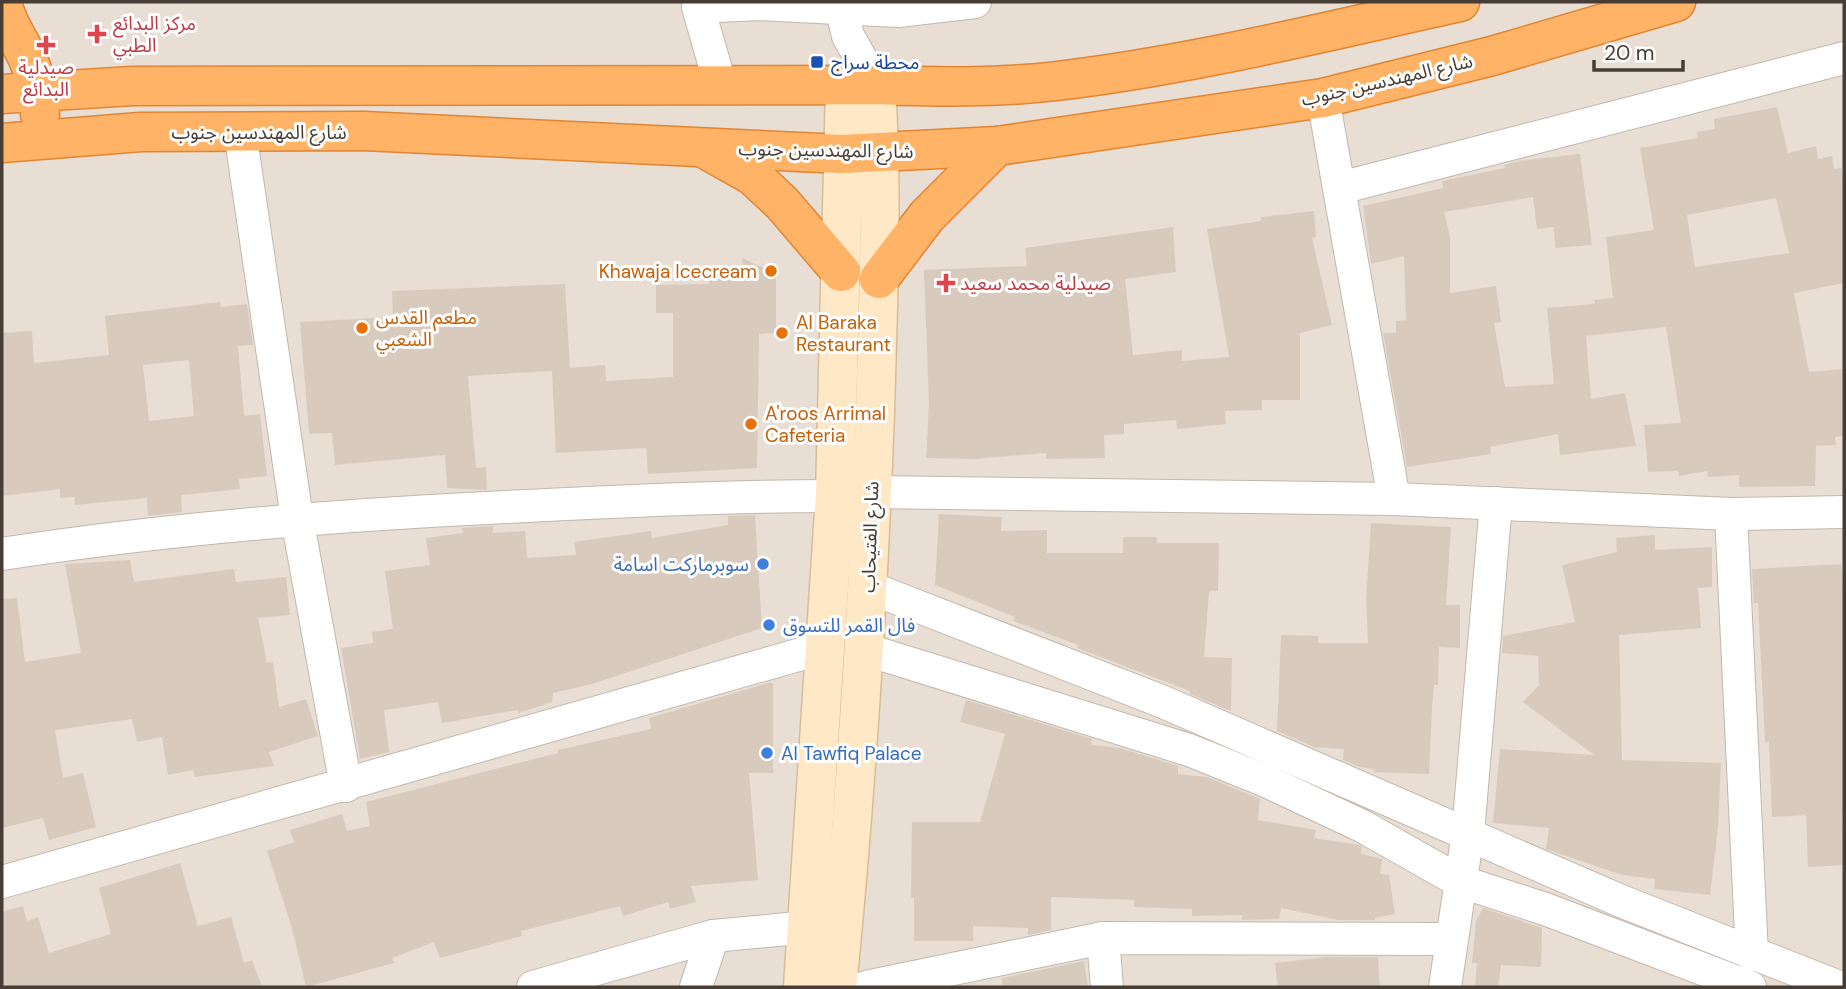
<svg xmlns="http://www.w3.org/2000/svg" width="1846" height="989" font-family="'DM Sans','Noto Sans Arabic',sans-serif">
  <style>
    .residential { fill: #e8ded4 }
    .building { fill: #d9cabe; fill-rule: evenodd }
    .lines { fill: none; stroke-linecap: round; stroke-linejoin: round }
    .street-casing { stroke: #c2b7ac; stroke-width: 34 }
    .secondary-casing { stroke: #d8bc97; stroke-width: 41 }
    .highway-casing { stroke: #e28532; stroke-width: 41 }
    .street { stroke: #fff; stroke-width: 32 }
    .secondary { stroke: #ffe8c5; stroke-width: 38 }
    .highway { stroke: #ffb366; stroke-width: 38 }
    .health-dot { fill: #e0444e; stroke: #fff; stroke-width: 2.5 }
    .transit-dot { fill: #1a4fb4; stroke: #fff; stroke-width: 2.5 }
    .food-dot { fill: #e8710a; stroke: #fff; stroke-width: 2.5 }
    .shop-dot { fill: #3f7fe0; stroke: #fff; stroke-width: 2.5 }
    .labels { text-anchor: middle; dominant-baseline: central; stroke-width: 6; stroke-linejoin: round; paint-order: stroke }
    .health-label { font-size: 19px; fill: #be3a42; stroke: #fff; text-anchor: start }
    .transit-label { font-size: 19px; fill: #164399; stroke: #fff; text-anchor: start }
    .street-label { font-size: 19px; fill: #473d35; stroke: #fff }
    .food-label { font-size: 19px; fill: #c56008; stroke: #fff; text-anchor: start }
    .shop-label { font-size: 19px; fill: #366cbe; stroke: #fff; text-anchor: start }
  </style>
  <rect width="100%" height="100%" fill="#f4ede6"/>
  <!-- residential -->
  <rect class="residential" x="2" y="2" width="1842" height="985"/>
  <!-- building -->
  <g class="building">
    <path d="M 1777,107 L 1788,153 L 1816,146 L 1818,159 L 1832,156 L 1834,169 L 1841,168 L 1844,184 L 1844,283 L 1794,293 L 1809,372 L 1844,369 L 1844,436 L 1835,437 L 1836,445 L 1816,446 L 1815,486 L 1739,487 L 1739,475 L 1708,477 L 1707,471 L 1679,476 L 1678,471 L 1648,472 L 1644,425 L 1681,423 L 1666,327 L 1586,336 L 1591,399 L 1625,393 L 1636,446 L 1560,455 L 1558,434 L 1490,447 L 1491,454 L 1407,467 L 1383,333 L 1396,333 L 1396,321 L 1406,320 L 1404,256 L 1371,264 L 1363,206 L 1443,188 L 1442,181 L 1505,168 L 1504,165 L 1518,161 L 1580,154 L 1592,245 L 1555,248 L 1554,227 L 1537,229 L 1533,197 L 1444,212 L 1450,236 L 1450,293 L 1496,286 L 1501,322 L 1494,323 L 1505,387 L 1554,384 L 1547,308 L 1595,304 L 1594,300 L 1613,298 L 1606,237 L 1654,230 L 1640,148 L 1698,138 L 1697,132 L 1715,129 L 1714,119 ZM 1776,198 L 1789,253 L 1695,267 L 1687,215 Z"/>
    <path d="M 1314,211 L 1316,237 L 1312,238 L 1332,325 L 1300,333 L 1300,400 L 1262,400 L 1262,410 L 1225,411 L 1226,424 L 1177,429 L 1176,420 L 1124,424 L 1124,434 L 1104,435 L 1105,458 L 1046,459 L 1046,453 L 975,459 L 926,458 L 929,404 L 924,270 L 1027,266 L 1025,248 L 1173,227 L 1176,272 L 1125,279 L 1133,355 L 1182,350 L 1182,361 L 1229,357 L 1207,229 L 1261,221 L 1261,217 Z"/>
    <path d="M 742,258 L 776,274 L 776,333 L 759,334 L 757,468 L 648,474 L 646,448 L 556,453 L 552,371 L 468,376 L 476,468 L 486,467 L 487,490 L 447,488 L 445,455 L 335,465 L 332,433 L 309,434 L 300,322 L 393,317 L 392,291 L 565,284 L 570,368 L 605,365 L 606,381 L 673,377 L 673,313 L 656,313 L 656,285 L 709,284 L 709,275 L 743,273 Z"/>
    <path d="M 220,302 L 221,307 L 247,304 L 253,345 L 238,346 L 244,416 L 260,414 L 267,476 L 239,479 L 240,489 L 181,495 L 182,512 L 148,516 L 147,498 L 75,505 L 74,497 L 60,498 L 60,489 L 2,496 L 2,333 L 32,331 L 34,363 L 109,355 L 105,316 ZM 189,360 L 194,416 L 149,421 L 143,365 Z"/>
    <path d="M 939,514 L 1002,517 L 1001,531 L 1047,530 L 1047,553 L 1123,553 L 1123,537 L 1157,537 L 1157,543 L 1219,543 L 1218,591 L 1209,591 L 1204,657 L 1232,658 L 1231,711 L 1190,694 L 1190,691 L 1077,648 L 1078,645 L 1013,621 L 1015,617 L 935,585 Z"/>
    <path d="M 755,515 L 762,628 L 592,684 L 553,693 L 552,702 L 519,713 L 518,710 L 442,723 L 438,702 L 384,710 L 389,752 L 360,759 L 341,648 L 373,643 L 372,632 L 393,629 L 385,571 L 430,565 L 426,538 L 463,533 L 462,528 L 493,526 L 493,533 L 525,531 L 527,558 L 576,555 L 574,542 L 651,531 L 652,538 L 728,525 L 728,516 Z"/>
    <path d="M 1371,523 L 1451,527 L 1446,605 L 1460,605 L 1460,648 L 1439,647 L 1438,685 L 1434,685 L 1432,708 L 1429,774 L 1374,772 L 1374,769 L 1360,767 L 1343,760 L 1344,749 L 1314,747 L 1277,731 L 1281,635 L 1318,636 L 1318,643 L 1368,643 L 1366,599 Z"/>
    <path d="M 1655,535 L 1655,550 L 1712,547 L 1712,587 L 1698,588 L 1701,628 L 1619,635 L 1622,760 L 1721,763 L 1718,828 L 1710,895 L 1654,889 L 1655,879 L 1622,875 L 1546,849 L 1549,828 L 1493,823 L 1500,749 L 1594,755 L 1523,702 L 1539,685 L 1538,656 L 1502,653 L 1503,636 L 1575,622 L 1562,565 L 1617,552 L 1616,538 Z"/>
    <path d="M 130,560 L 134,582 L 234,569 L 236,582 L 286,577 L 290,615 L 258,618 L 267,663 L 273,662 L 279,707 L 306,699 L 318,736 L 269,752 L 274,766 L 195,777 L 193,770 L 168,775 L 162,737 L 137,742 L 132,719 L 55,730 L 63,778 L 83,773 L 96,827 L 49,840 L 43,818 L 2,828 L 2,599 L 17,598 L 25,662 L 81,653 L 65,564 Z"/>
    <path d="M 1841,564 L 1844,604 L 1844,814 L 1842,814 L 1844,865 L 1808,867 L 1806,815 L 1772,817 L 1769,742 L 1765,742 L 1758,603 L 1754,603 L 1752,569 Z"/>
    <path d="M 768,683 L 773,683 L 773,773 L 749,773 L 758,880 L 691,886 L 696,902 L 670,909 L 668,902 L 623,916 L 620,906 L 521,931 L 522,936 L 440,958 L 434,942 L 392,958 L 394,963 L 306,987 L 292,928 L 267,851 L 294,842 L 290,830 L 342,814 L 347,831 L 370,826 L 366,802 L 558,753 L 558,750 L 651,729 L 649,718 Z"/>
    <path d="M 966,700 L 1092,739 L 1091,745 L 1120,748 L 1178,766 L 1178,774 L 1207,777 L 1260,799 L 1258,820 L 1316,830 L 1314,838 L 1359,845 L 1362,847 L 1361,854 L 1382,859 L 1380,874 L 1389,875 L 1395,914 L 1375,918 L 1375,920 L 1338,920 L 1281,908 L 1279,919 L 1242,920 L 1242,915 L 1192,916 L 1192,909 L 1134,907 L 1134,900 L 1051,897 L 1051,930 L 1028,935 L 1028,928 L 973,926 L 973,941 L 914,941 L 914,898 L 911,897 L 912,822 L 980,822 L 1005,734 L 960,722 Z"/>
    <path d="M 180,863 L 198,926 L 231,917 L 244,963 L 252,960 L 262,987 L 2,987 L 2,912 L 23,906 L 27,921 L 38,917 L 49,953 L 111,934 L 99,888 Z"/>
    <path d="M 1483,908 L 1542,928 L 1541,967 L 1501,965 L 1498,987 L 1475,987 L 1477,963 L 1472,963 L 1476,921 Z"/>
    <path d="M 1325,957 L 1378,957 L 1380,987 L 1278,987 L 1275,963 Z"/>
    <path d="M 1084,961 L 1088,987 L 1003,987 L 1002,978 Z"/>
  </g>
  <g class="lines">
    <defs>
      <g id="street">
        <path d="M 840,2 L 848,36 L 876,85"/>
        <path d="M 721,87 L 698,7 L 758,4 L 898,11 L 975,2"/>
        <path d="M 1323,98 L 1394,499"/>
        <path d="M 240,132 L 297,518 L 346,786"/>
        <path d="M 1340,188 L 1844,58"/>
        <path d="M 872,492 L 1394,499 L 1731,514 L 1844,512"/>
        <path d="M 1731,514 L 1752,955"/>
        <path d="M 2,554 C 163,529 324,516 486,508 C 603,502 718,496 835,496"/>
        <path d="M 868,587 L 1161,701 L 1621,901 L 1839,987"/>
        <path d="M 864,649 L 1189,750 L 1266,781 L 1362,826 L 1459,881 L 1545,909 L 1750,987"/>
        <path d="M 2,882 L 826,647"/>
        <path d="M 1103,938 L 1107,987"/>
        <path d="M 533,987 L 713,936 L 809,927"/>
        <path d="M 696,987 L 713,936"/>
        <path d="M 866,987 L 1103,938 L 1451,939"/>
        <path d="M 1445,987 L 1468,833 L 1496,503"/>
      </g>
      <g id="secondary">
        <path d="M 803,987 L 835,496 L 845,86"/>
        <path d="M 837,987 C 856,796 868,604 875,412 C 878,303 883,194 876,85"/>
      </g>
      <g id="highway">
        <path d="M 2,2 C 6,23 19,39 28,59 C 36,77 39,95 40,114"/>
        <path d="M 2,94 L 133,86 L 876,85 C 936,87 997,88 1057,81 C 1192,65 1328,31 1460,2"/>
        <path d="M 2,143 L 141,132 L 364,131 L 842,154 L 997,146 L 1323,98 L 1492,56 L 1676,2"/>
        <path d="M 707,150 L 753,176 L 782,203 L 841,272"/>
        <path d="M 879,279 L 927,216 L 997,146"/>
      </g>
    </defs>
    <!-- street casing -->
    <use href="#street" class="street-casing"/>
    <!-- secondary casing -->
    <use href="#secondary" class="secondary-casing"/>
    <!-- highway casing -->
    <use href="#highway" class="highway-casing"/>
    <!-- street -->
    <use href="#street" class="street"/>
    <!-- secondary -->
    <use href="#secondary" class="secondary"/>
    <!-- highway -->
    <use href="#highway" class="highway"/>
  </g>
  <!-- markers -->
  <g class="health-dot">
    <path d="M93.5 23.5h7v7h7v7h-7v7h-7v-7h-7v-7h7z"/>
    <path d="M42.5 34.5h7v7h7v7h-7v7h-7v-7h-7v-7h7z"/>
    <path d="M942.5 272.5h7v7h7v7h-7v7h-7v-7h-7v-7h7z"/>
  </g>
  <rect class="transit-dot" x="810" y="55" width="14" height="14" rx="3.5"/>
  <g class="food-dot">
    <circle cx="771" cy="271" r="7"/>
    <circle cx="362" cy="328" r="7"/>
    <circle cx="782" cy="333" r="7"/>
    <circle cx="751" cy="424" r="7"/>
  </g>
  <g class="shop-dot">
    <circle cx="763" cy="564" r="7"/>
    <circle cx="769" cy="625" r="7"/>
    <circle cx="767" cy="753" r="7"/>
  </g>
  <g class="labels">
    <!-- health labels -->
    <g class="health-label">
      <text x="113" y="23">مركز البدائع<tspan x="113" dy="22">الطبي</tspan></text>
      <text x="46" y="67" text-anchor="middle">صيدلية<tspan x="46" dy="22">البدائع</tspan></text>
      <text x="960" y="283">صيدلية محمد سعيد</text>
    </g>
    <!-- transit labels -->
    <g class="transit-label">
      <text x="831" y="62">محطة سراج</text>
    </g>
    <!-- street labels -->
    <g class="street-label">
      <text transform="translate(1387 80) rotate(-13)">شارع المهندسين جنوب</text>
      <text x="259" y="132">شارع المهندسين جنوب</text>
      <text transform="translate(826 150) rotate(1)">شارع المهندسين جنوب</text>
      <text transform="translate(870 537) rotate(-88)">شارع الفتيحاب</text>
    </g>
    <!-- food labels -->
    <g class="food-label">
      <text x="757" y="271" text-anchor="end">Khawaja Icecream</text>
      <text x="376" y="317">مطعم القدس<tspan x="376" dy="22">الشعبي</tspan></text>
      <text x="796" y="322">Al Baraka<tspan x="796" dy="22">Restaurant</tspan></text>
      <text x="765" y="413">A'roos Arrimal<tspan x="765" dy="22">Cafeteria</tspan></text>
    </g>
    <!-- shop labels -->
    <g class="shop-label">
      <text x="749" y="564" text-anchor="end">سوبرماركت اسامة</text>
      <text x="783" y="625">فال القمر للتسوق</text>
      <text x="781" y="753">Al Tawfiq Palace</text>
    </g>
  </g>
  <!-- border -->
  <rect width="1846" height="989" fill="none" stroke="#473d35" stroke-width="7"/>
  <!-- scale -->
  <path d="M1594 60v10h89v-10" fill="none" stroke="#473d35" stroke-width="3.5"/>
  <text x="1604" y="60" font-size="21" fill="#473d35" stroke="#ffffff" stroke-width="5" paint-order="stroke">20 m</text>
</svg>
